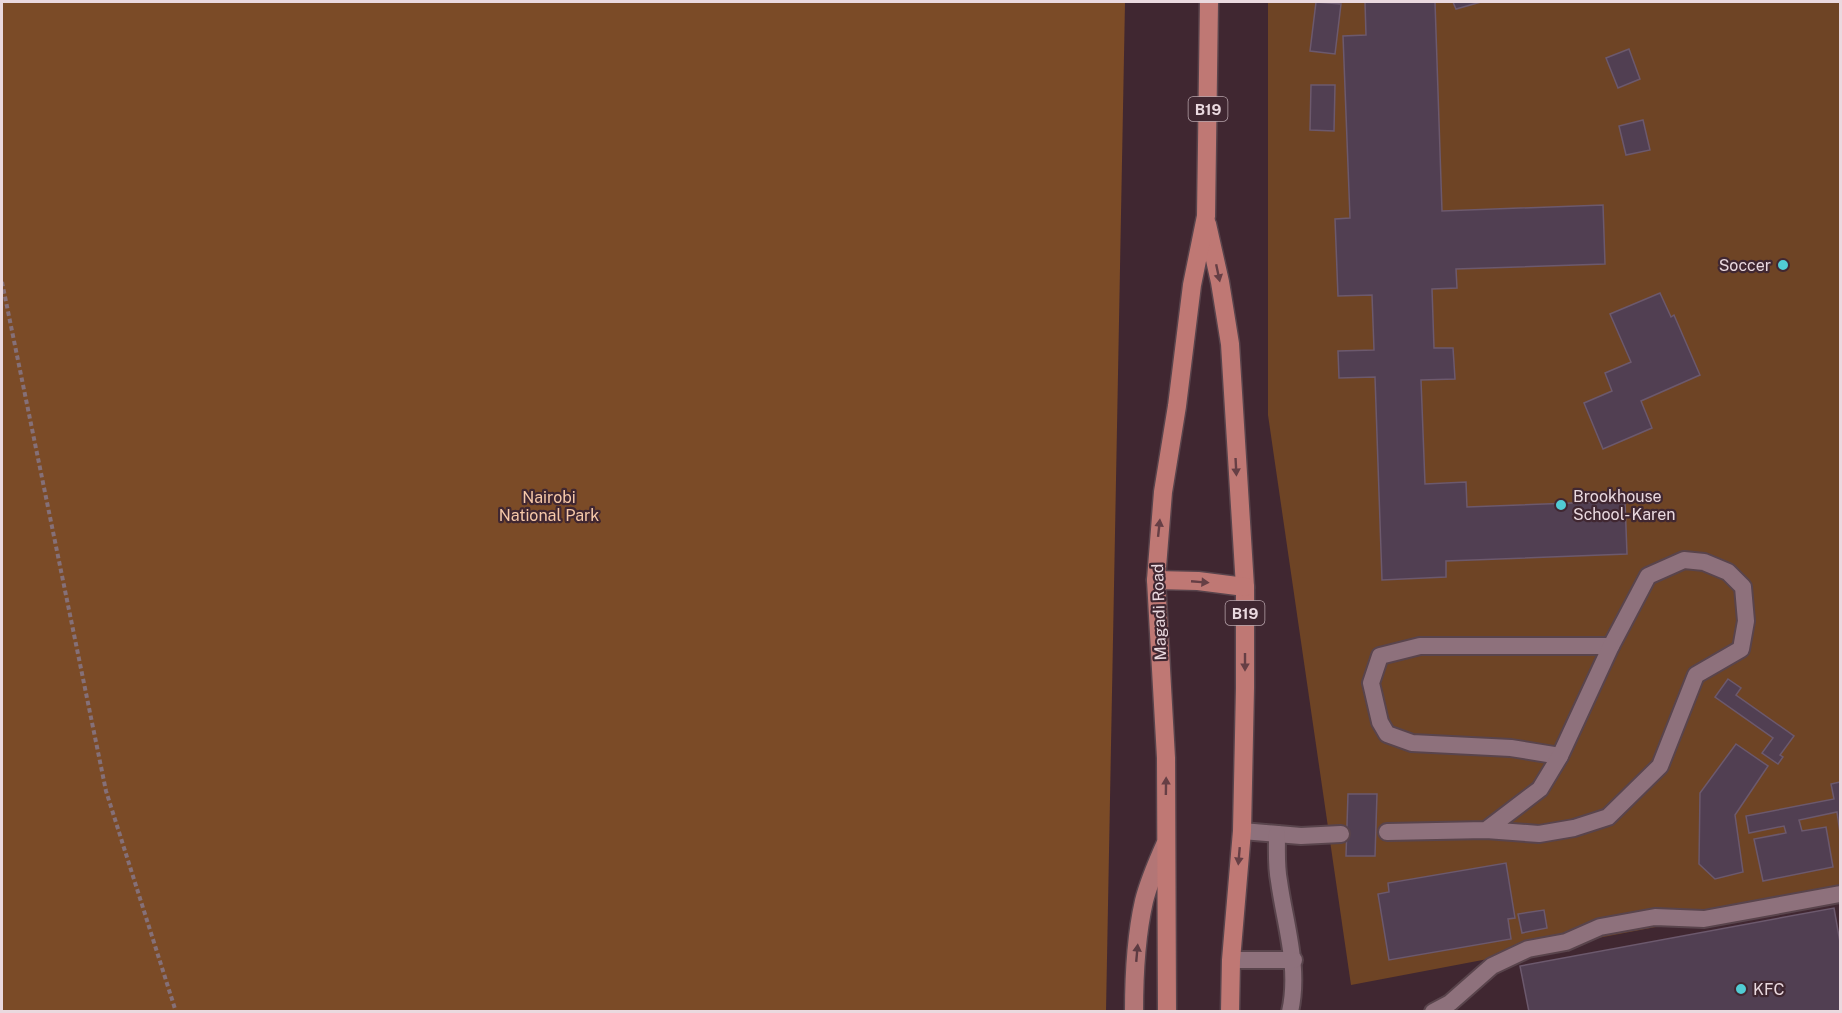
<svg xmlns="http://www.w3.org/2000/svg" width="1842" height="1013" font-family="'Public Sans',sans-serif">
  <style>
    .green { fill: #6e4425 }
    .forest { fill: #7b4b27 }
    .building { fill: #513f52; stroke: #6c596d; stroke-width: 1.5 }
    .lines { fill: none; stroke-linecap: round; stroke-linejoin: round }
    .service-casing { stroke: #59444c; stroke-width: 20 }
    .primary-casing { stroke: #59444c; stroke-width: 21 }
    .trunk-casing { stroke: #59444c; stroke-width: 21 }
    .path { stroke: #857078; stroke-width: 4; stroke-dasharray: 4.5 3; stroke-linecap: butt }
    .service { stroke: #8e717c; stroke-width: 16 }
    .primary { stroke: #b37676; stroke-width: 18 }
    .trunk { stroke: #bf7874; stroke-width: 18 }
    .oneway { fill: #663f45 }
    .oneway2 { fill: #5d3b42 }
    .poi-dot { fill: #51ccd4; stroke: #402731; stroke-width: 2 }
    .labels { text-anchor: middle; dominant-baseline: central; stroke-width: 4.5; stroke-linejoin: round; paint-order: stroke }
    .shield { fill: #402731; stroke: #b7a4ab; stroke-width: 1.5 }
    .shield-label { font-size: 15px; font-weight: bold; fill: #ead9df }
    .poi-label { font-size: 16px; fill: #ead9df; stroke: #402731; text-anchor: start }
    .park-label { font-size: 16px; fill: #f6c8a8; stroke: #402731 }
    .street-label { font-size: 16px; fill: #ead9df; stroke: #402731 }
  </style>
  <rect width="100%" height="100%" fill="#402731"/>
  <!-- green -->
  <path class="green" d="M 1268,2 L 1840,2 L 1840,892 L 1351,985 L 1268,415 Z"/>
  <!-- forest -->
  <path class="forest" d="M 2,2 L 1125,2 L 1106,1011 L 2,1011 Z"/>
  <!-- building -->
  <g class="building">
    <path d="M 1316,2 L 1341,4 L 1335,54 L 1310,51 Z"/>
    <path d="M 1365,2 L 1435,2 L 1442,211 L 1603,205 L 1605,264 L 1456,269 L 1457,288 L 1432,289 L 1434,348 L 1453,348 L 1455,379 L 1421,380 L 1425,484 L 1466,482 L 1467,507 L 1625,501 L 1627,554 L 1446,561 L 1446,577 L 1382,580 L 1375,377 L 1339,378 L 1338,351 L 1374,350 L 1372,295 L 1338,296 L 1335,219 L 1350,218 L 1343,36 L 1366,35 Z"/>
    <path d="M 1453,2 L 1481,2 L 1456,9 Z"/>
    <path d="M 1629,49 L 1640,79 L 1618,88 L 1606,58 Z"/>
    <path d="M 1311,85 L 1335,85 L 1334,131 L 1310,130 Z"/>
    <path d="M 1643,120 L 1650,150 L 1626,155 L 1619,126 Z"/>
    <path d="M 1660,293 L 1671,317 L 1674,315 L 1700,375 L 1641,401 L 1652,428 L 1603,449 L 1584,403 L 1612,391 L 1605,373 L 1631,362 L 1610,314 Z"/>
    <path d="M 1728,679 L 1741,688 L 1736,695 L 1794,736 L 1780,755 L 1783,757 L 1778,764 L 1762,753 L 1773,738 L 1715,697 Z"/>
    <path d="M 1736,744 L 1768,766 L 1735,815 L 1743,872 L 1715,879 L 1699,864 L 1700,793 Z"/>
    <path d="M 1840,782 L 1840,833 L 1837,812 L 1799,820 L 1802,831 L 1826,827 L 1833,867 L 1763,881 L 1754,839 L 1786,833 L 1784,826 L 1749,833 L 1746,816 L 1834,799 L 1831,784 Z"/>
    <path d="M 1348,794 L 1377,794 L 1375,856 L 1346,856 Z"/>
    <path d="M 1506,863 L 1515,918 L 1508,919 L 1511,939 L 1389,960 L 1378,894 L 1389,892 L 1388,883 Z"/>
    <path d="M 1834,908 L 1840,942 L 1840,1012 L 1529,1012 L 1520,966 Z"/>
    <path d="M 1544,910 L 1547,928 L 1522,933 L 1518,914 Z"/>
  </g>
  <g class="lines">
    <defs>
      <g id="service">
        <path d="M 1560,756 L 1511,748 L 1412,743 L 1387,734 L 1380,722 L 1371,683 L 1380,656 L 1420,646 L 1611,646"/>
        <path d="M 1242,831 L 1301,836 L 1341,834"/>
        <path d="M 1387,832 L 1486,830 L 1539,834 L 1574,828 L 1608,817 L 1660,766 L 1696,675 L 1741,649 L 1746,621 L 1743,587 L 1728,572 L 1704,562 L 1684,560 L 1648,576 L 1611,646 L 1560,756 L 1540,789 L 1486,830"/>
        <path d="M 1277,834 C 1277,849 1276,866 1279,881 C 1285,925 1300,967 1290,1012"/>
        <path d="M 1231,960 L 1294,960"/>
        <path d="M 1433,1012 L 1450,1003 L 1492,966 L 1528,949 L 1566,942 L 1600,927 L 1655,917 L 1704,919 L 1840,894"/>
      </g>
      <path id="primary" d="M 1134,1012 C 1134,976 1136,936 1144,901 C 1149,881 1157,863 1165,845"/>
      <g id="trunk">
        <path d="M 1207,224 L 1220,282 L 1230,344 L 1245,587 L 1245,688 L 1242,831 L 1231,960 L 1230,1012"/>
        <path d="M 1156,580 L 1198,581 L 1245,587"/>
        <path d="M 1167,1012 L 1166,758 L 1156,580 L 1163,492 L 1177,406 L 1192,285 L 1206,216 L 1209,2"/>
      </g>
    </defs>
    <!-- service casing -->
    <use href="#service" class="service-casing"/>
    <!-- primary casing -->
    <use href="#primary" class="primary-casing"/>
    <!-- trunk casing -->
    <use href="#trunk" class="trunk-casing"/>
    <!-- path -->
    <path class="path" d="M 2,282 L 106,791 L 176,1012"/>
    <!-- service -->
    <use href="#service" class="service"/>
    <!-- primary -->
    <use href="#primary" class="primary"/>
    <!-- trunk -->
    <use href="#trunk" class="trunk"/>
  </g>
  <!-- one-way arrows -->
  <defs><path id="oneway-solid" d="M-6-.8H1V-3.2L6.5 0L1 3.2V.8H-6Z" transform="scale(1.5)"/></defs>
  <g class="oneway">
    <use href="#oneway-solid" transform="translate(1218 273) rotate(78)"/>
    <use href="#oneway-solid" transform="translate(1236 467) rotate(87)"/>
    <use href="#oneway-solid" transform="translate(1159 528) rotate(-84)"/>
    <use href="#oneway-solid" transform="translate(1200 582) rotate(5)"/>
    <use href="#oneway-solid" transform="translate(1245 662) rotate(90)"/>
    <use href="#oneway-solid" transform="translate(1166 786) rotate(-89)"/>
    <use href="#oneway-solid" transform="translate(1239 856) rotate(95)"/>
  </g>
  <use class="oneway2" href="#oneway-solid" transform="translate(1137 953) rotate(-85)"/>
  <!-- markers -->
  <g class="poi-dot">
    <circle cx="1783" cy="265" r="6"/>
    <circle cx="1561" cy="505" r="6"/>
    <circle cx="1741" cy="989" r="6"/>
  </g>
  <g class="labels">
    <!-- shield labels -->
    <g class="shield">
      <rect x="1188.5" y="97" width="39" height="24" rx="4.5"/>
      <rect x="1225.5" y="601" width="39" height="24" rx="4.5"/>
    </g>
    <g class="shield-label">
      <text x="1208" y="109">B19</text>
      <text x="1245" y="613">B19</text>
    </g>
    <!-- poi labels -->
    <g class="poi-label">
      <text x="1771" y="265" text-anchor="end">Soccer</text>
      <text x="1573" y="496">Brookhouse<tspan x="1573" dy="18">School- Karen</tspan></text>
      <text x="1753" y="989">KFC</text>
    </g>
    <!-- park labels -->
    <g class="park-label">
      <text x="549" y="497">Nairobi<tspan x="549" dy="18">National Park</tspan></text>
    </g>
    <!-- street labels -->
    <g class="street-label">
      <text transform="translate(1159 612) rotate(-92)">Magadi Road</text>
    </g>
  </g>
  <!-- border -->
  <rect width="1842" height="1013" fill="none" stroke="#ead9df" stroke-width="6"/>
</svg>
